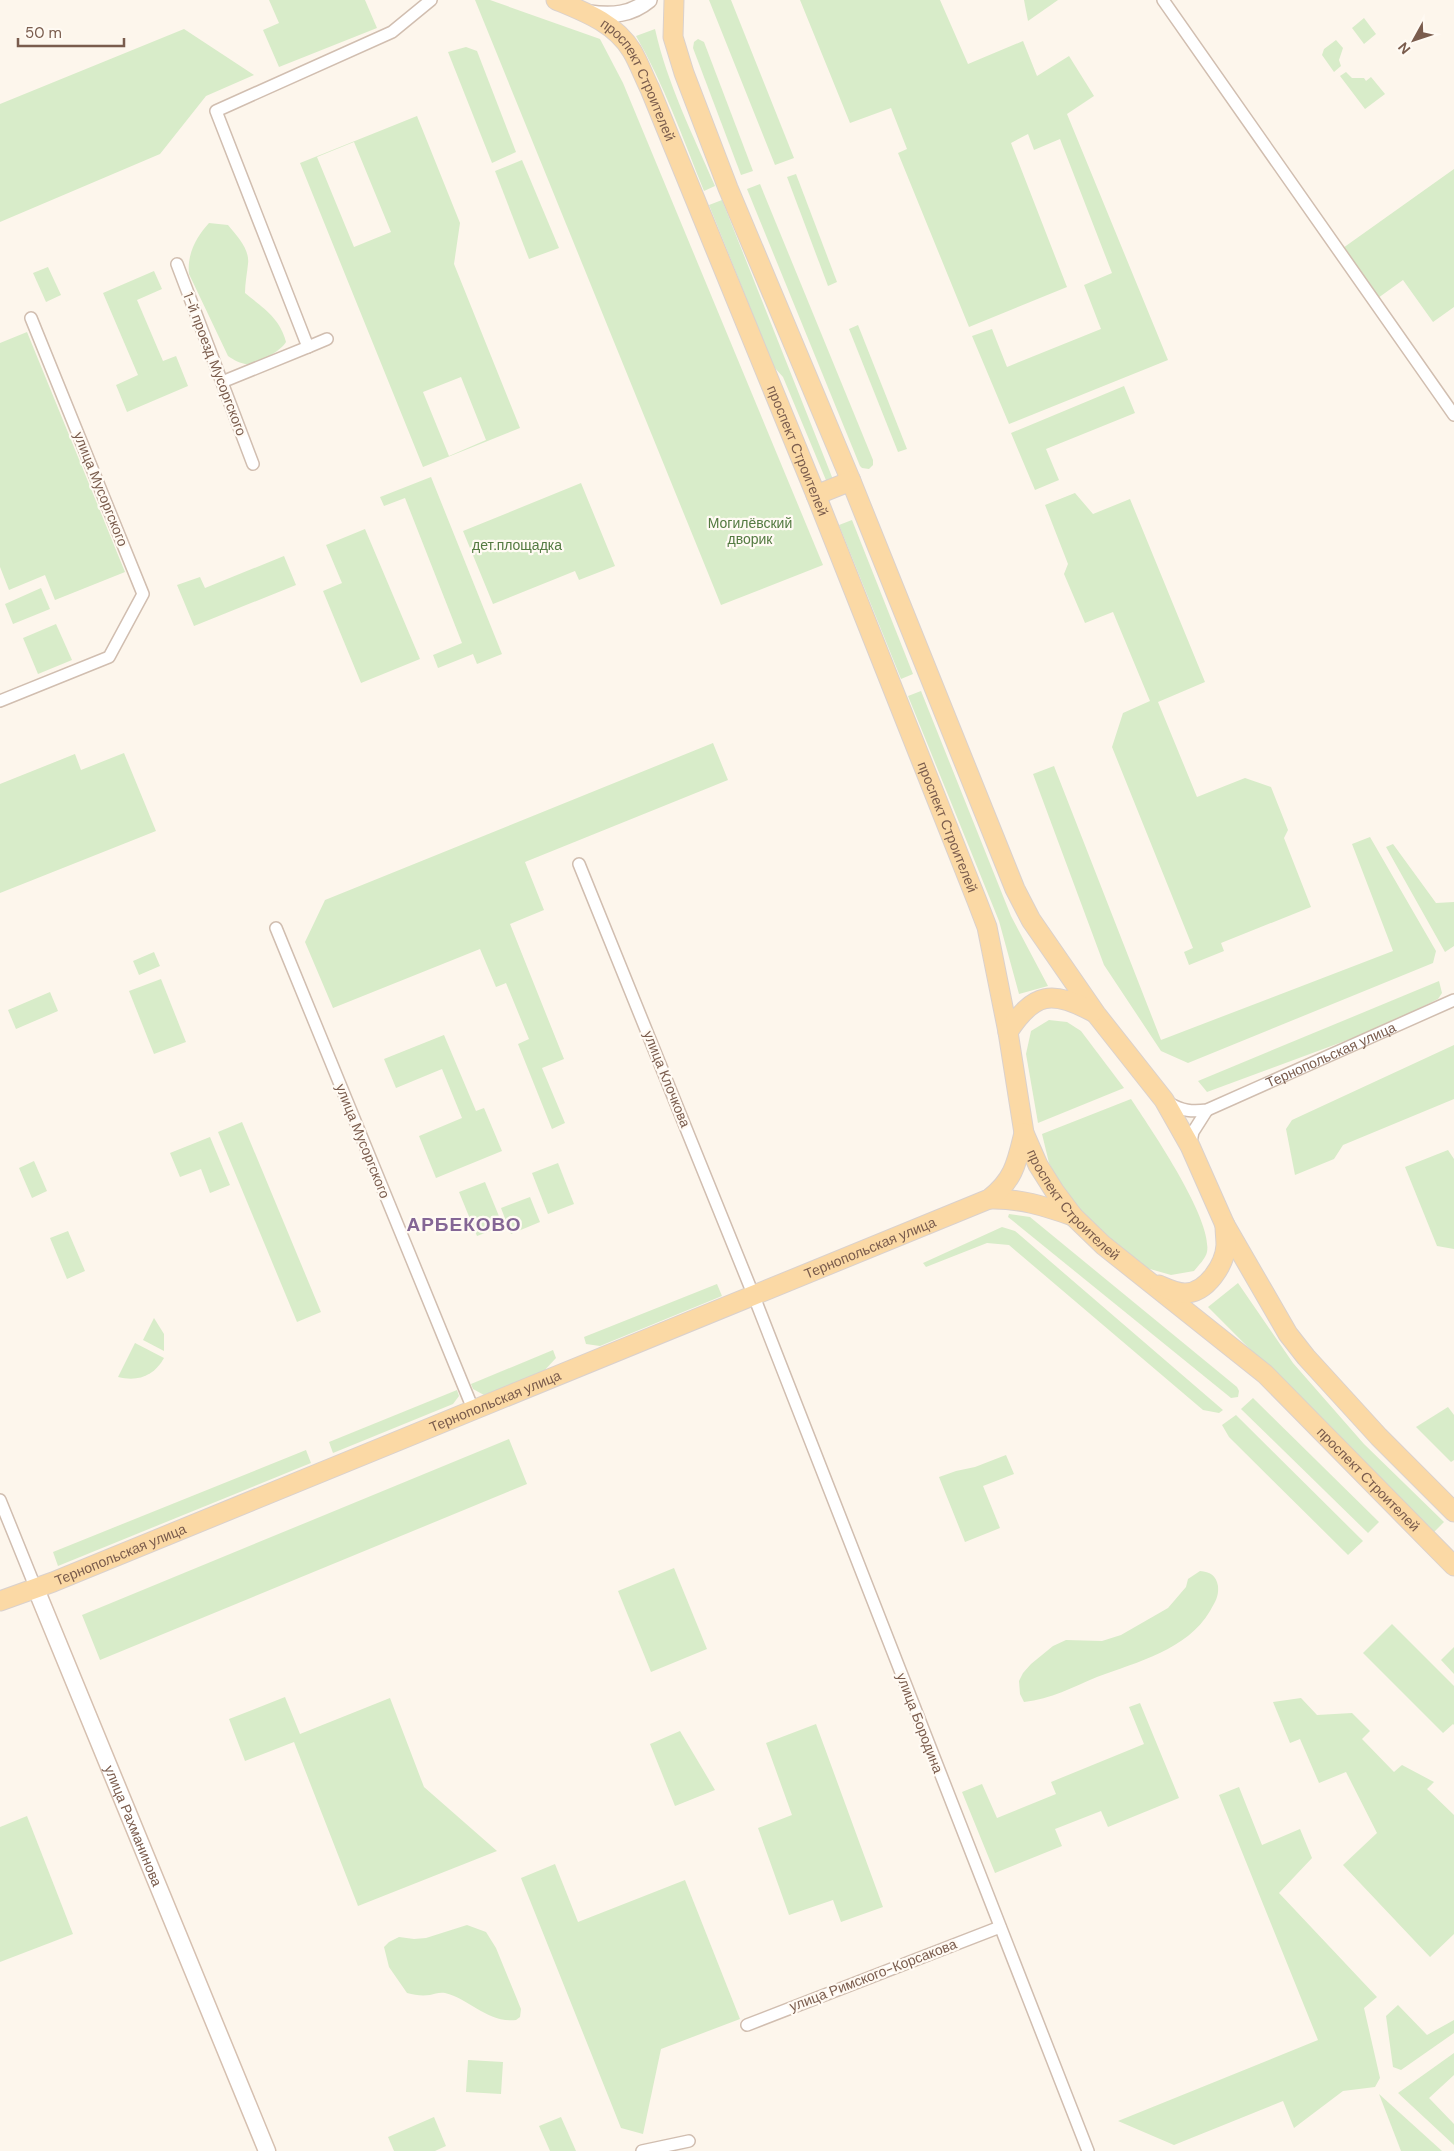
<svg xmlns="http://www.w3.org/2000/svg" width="1454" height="2151" font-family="'DM Sans',sans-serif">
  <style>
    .green { fill: #d8ecc9; fill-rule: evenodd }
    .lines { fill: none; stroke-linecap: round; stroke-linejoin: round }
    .minor-casing { stroke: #d1beb0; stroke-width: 14 }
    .tertiary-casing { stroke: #d1beb0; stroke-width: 18 }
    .secondary-casing { stroke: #d6c0b0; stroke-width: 19 }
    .primary-casing { stroke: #dad1cd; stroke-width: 21 }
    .minor { stroke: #fff; stroke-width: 11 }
    .tertiary { stroke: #fff; stroke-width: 15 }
    .secondary { stroke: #fff; stroke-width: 16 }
    .primary { stroke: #fbd9a5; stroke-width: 19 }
    .labels { text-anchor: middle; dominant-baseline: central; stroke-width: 4.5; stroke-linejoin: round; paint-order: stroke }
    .street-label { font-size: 14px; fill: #7a5c4d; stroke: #fffaf3 }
    .park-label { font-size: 14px; fill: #537a41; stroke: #fffaf3 }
    .district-label { font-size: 19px; font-weight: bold; letter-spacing: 1px; fill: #846695; stroke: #fffaf3 }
  </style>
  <rect width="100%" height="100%" fill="#fdf6ec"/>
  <!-- green -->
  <g class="green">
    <path d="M 269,0 L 365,0 L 377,28 L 279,67 L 263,30 L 279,23 Z"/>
    <path d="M 475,0 L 490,0 L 600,39 L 623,83 L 823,565 L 721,605 Z"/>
    <path d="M 709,0 L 731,0 L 794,158 L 775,165 Z"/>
    <path d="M 800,0 L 940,0 L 968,64 L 1023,41 L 1037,76 L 1069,56 L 1094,96 L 1067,114 L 1168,360 L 1009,424 L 972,336 L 992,329 L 1007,367 L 1101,329 L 1084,285 L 1112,273 L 1060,139 L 1034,150 L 1028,134 L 1011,143 L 1067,287 L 969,327 L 898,153 L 907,149 L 891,108 L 850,123 Z"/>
    <path d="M 1024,0 L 1058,0 L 1028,21 Z"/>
    <path d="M 1364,18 L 1376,34 L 1364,44 L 1352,28 Z"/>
    <path d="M 184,29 L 254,75 L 206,96 L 160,154 L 0,222 L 0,104 Z"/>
    <path d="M 655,29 C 667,83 693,135 715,186 L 704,191 C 683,139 664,84 636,36 Z"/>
    <path d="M 698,39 L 704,42 L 753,171 L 741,175 L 693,48 L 694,42 Z"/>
    <path d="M 1336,40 L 1343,48 L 1339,60 L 1341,66 L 1334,72 L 1322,55 L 1324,49 Z"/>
    <path d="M 466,47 L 477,51 L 516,152 L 492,163 L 448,52 Z"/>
    <path d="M 1346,72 L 1352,78 L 1364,78 L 1366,81 L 1371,77 L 1385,94 L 1365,109 L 1340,76 Z"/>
    <path d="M 417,116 L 460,223 L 454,264 L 520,428 L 423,467 L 300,163 ZM 354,142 L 391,232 L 354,247 L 317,157 ZM 461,377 L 486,440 L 449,456 L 423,392 Z"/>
    <path d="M 522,160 L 559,248 L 529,259 L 495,171 Z"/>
    <path d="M 1454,169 L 1454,307 L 1433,322 L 1403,280 L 1378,298 L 1343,248 Z"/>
    <path d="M 796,174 L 837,282 L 828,286 L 787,177 Z"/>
    <path d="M 760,184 L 873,460 L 873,465 L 869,469 L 862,468 L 860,466 L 747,189 Z"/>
    <path d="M 722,200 L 834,482 L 828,485 L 783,377 L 774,367 L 709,205 Z"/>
    <path d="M 209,223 L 228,225 C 237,236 250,249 248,264 C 247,274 245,283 245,293 C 263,308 280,318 286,342 C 282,350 259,363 250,364 C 242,365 234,360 228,356 L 189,274 C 187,254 196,237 209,223 Z"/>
    <path d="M 48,267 L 61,295 L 46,302 L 33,273 Z"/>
    <path d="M 154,271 L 162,289 L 137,300 L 163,361 L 176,356 L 188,386 L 127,412 L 116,385 L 138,375 L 103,293 Z"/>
    <path d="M 858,325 L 907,449 L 898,452 L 849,329 Z"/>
    <path d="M 27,332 L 125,572 L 55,600 L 45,575 L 9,590 L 0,567 L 0,343 Z"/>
    <path d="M 1124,386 L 1135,413 L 1046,449 L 1059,480 L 1035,490 L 1011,433 Z"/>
    <path d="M 431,477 L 502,654 L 477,664 L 473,654 L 438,668 L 433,655 L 462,643 L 405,498 L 384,506 L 380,497 Z"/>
    <path d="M 581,483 L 615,566 L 579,580 L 575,571 L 493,604 L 463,531 Z"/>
    <path d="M 1075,493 L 1093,514 L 1130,499 L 1205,682 L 1158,702 L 1197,797 L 1245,778 L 1271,787 L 1288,830 L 1284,838 L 1311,907 L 1221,943 L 1224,951 L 1189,965 L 1184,952 L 1193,948 L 1112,747 L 1123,713 L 1150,701 L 1113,612 L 1085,623 L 1064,574 L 1068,564 L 1045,505 Z"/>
    <path d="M 852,520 L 913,674 L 901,679 L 839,525 Z"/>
    <path d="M 365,529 L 420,659 L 361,683 L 323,591 L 342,583 L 326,545 Z"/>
    <path d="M 284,556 L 296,585 L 194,626 L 177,585 L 200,577 L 205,588 Z"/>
    <path d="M 41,588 L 50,609 L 13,624 L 5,604 Z"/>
    <path d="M 56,624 L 72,660 L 38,674 L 23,638 Z"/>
    <path d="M 921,691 L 1011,916 L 1048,986 L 1019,994 L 999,921 L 908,696 Z"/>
    <path d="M 713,743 L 728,780 L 525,862 L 544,910 L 510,924 L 564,1059 L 542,1068 L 565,1123 L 552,1129 L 518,1044 L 529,1039 L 506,983 L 496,987 L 480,949 L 333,1008 L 305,942 L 325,900 Z"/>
    <path d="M 124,753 L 156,831 L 0,893 L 0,784 L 75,754 L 81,770 Z"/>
    <path d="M 1054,766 L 1161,1040 L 1393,951 L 1352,844 L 1370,837 L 1436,951 L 1433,963 L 1188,1063 L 1161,1051 L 1104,965 L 1033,774 Z"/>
    <path d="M 1393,844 L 1436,903 L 1454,902 L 1454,946 L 1445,952 L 1386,847 Z"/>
    <path d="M 154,952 L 160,966 L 139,975 L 133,961 Z"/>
    <path d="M 161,979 L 186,1042 L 154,1054 L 129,991 Z"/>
    <path d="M 1439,981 L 1442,993 L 1438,999 L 1380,1028 L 1207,1092 L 1198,1081 Z"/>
    <path d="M 50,992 L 58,1011 L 16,1029 L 8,1010 Z"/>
    <path d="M 1049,1020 L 1067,1022 L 1081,1031 L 1124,1088 L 1038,1123 L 1026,1054 L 1031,1031 Z"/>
    <path d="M 444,1035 L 476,1111 L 484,1108 L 502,1151 L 436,1178 L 419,1136 L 462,1118 L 442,1069 L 396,1088 L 384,1059 Z"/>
    <path d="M 1454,1045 L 1454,1099 L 1343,1145 L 1334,1159 L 1295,1175 L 1286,1129 L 1292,1120 Z"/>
    <path d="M 1131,1099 C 1150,1128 1213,1219 1207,1252 C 1206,1258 1198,1266 1194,1271 L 1171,1275 L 1143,1267 L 1083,1217 L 1064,1192 L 1049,1163 L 1042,1134 Z"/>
    <path d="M 242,1122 L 321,1312 L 297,1322 L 218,1132 Z"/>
    <path d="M 210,1137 L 230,1185 L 210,1193 L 201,1169 L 180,1177 L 170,1153 Z"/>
    <path d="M 1448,1150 L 1454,1159 L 1454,1249 L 1437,1246 L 1405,1167 Z"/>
    <path d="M 34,1161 L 47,1191 L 32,1198 L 19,1168 Z"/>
    <path d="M 558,1163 L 574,1204 L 548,1214 L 532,1173 Z"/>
    <path d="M 485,1182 L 503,1226 L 477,1236 L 459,1192 Z"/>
    <path d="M 530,1197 L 540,1222 L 511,1234 L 501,1208 Z"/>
    <path d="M 1009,1214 L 1030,1217 L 1237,1387 L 1239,1391 L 1238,1397 L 1231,1398 L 1008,1217 Z"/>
    <path d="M 1002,1227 L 1015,1231 L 1223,1410 L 1219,1413 L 1203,1410 L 1009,1245 L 987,1243 L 926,1267 L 923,1263 Z"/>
    <path d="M 68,1231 L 85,1271 L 67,1279 L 50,1238 Z"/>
    <path d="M 1238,1283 L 1293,1363 L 1364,1444 L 1444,1522 L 1433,1533 L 1208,1307 Z"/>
    <path d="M 717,1284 L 722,1296 L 600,1346 L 586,1344 L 584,1337 Z"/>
    <path d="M 154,1318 L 164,1334 L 164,1351 L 143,1340 Z"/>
    <path d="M 135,1343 L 164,1358 C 154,1376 138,1382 118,1377 Z"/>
    <path d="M 553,1350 L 556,1358 L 543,1372 L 484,1395 L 473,1389 L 471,1384 Z"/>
    <path d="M 457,1390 L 459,1396 L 453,1404 L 333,1453 L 329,1442 Z"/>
    <path d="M 1253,1398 L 1379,1522 L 1368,1533 L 1241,1409 Z"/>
    <path d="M 1448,1407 L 1454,1415 L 1454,1460 L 1451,1462 L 1416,1427 Z"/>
    <path d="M 1236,1415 L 1363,1541 L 1348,1555 L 1229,1437 L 1222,1425 Z"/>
    <path d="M 509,1439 L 527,1484 L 100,1660 L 82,1615 Z"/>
    <path d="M 306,1450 L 311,1463 L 58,1566 L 53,1552 Z"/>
    <path d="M 1006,1455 L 1014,1474 L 983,1486 L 1000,1528 L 965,1542 L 939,1477 L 956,1471 L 975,1467 Z"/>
    <path d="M 674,1568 L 707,1649 L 651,1672 L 618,1591 Z"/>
    <path d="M 1200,1571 C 1210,1572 1216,1575 1218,1586 C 1219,1597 1215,1602 1210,1611 C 1187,1650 1137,1662 1097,1677 C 1073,1687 1051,1699 1024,1702 L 1020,1694 L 1019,1681 L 1023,1673 L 1031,1664 L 1053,1646 L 1066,1640 L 1102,1641 L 1121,1635 L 1168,1608 L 1186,1587 L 1188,1579 Z"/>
    <path d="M 1392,1624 L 1454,1686 L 1454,1725 L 1453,1724 L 1443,1733 L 1363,1653 Z"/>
    <path d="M 1454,1647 L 1454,1674 L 1441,1660 Z"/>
    <path d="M 285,1697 L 300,1734 L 390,1698 L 424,1787 L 497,1851 L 358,1906 L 294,1742 L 245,1761 L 229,1719 Z"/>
    <path d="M 1301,1698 L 1317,1715 L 1352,1713 L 1370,1731 L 1362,1739 L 1394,1772 L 1402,1765 L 1434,1782 L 1427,1789 L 1454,1815 L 1454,1934 L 1430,1957 L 1343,1865 L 1377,1833 L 1346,1772 L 1319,1783 L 1300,1739 L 1290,1743 L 1273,1702 Z"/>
    <path d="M 1140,1703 L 1179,1798 L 1108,1827 L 1101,1811 L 1055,1829 L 1062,1846 L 995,1873 L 962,1792 L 982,1784 L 997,1818 L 1056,1794 L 1051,1782 L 1144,1744 L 1129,1707 Z"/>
    <path d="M 816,1724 L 883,1907 L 841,1922 L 833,1900 L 789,1915 L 758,1828 L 792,1815 L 766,1743 Z"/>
    <path d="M 680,1731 L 715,1790 L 675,1806 L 650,1744 Z"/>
    <path d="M 1239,1787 L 1262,1845 L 1300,1829 L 1312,1858 L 1279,1893 L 1377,1997 L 1364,2008 L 1380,2078 L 1375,2087 L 1343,2091 L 1294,2128 L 1283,2101 L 1174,2145 L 1118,2121 L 1318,2040 L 1219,1795 Z"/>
    <path d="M 27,1816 L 73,1934 L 0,1962 L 0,1827 Z"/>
    <path d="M 555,1864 L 578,1922 L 685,1880 L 740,2019 L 661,2049 L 643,2134 L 621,2128 L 521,1878 Z"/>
    <path d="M 467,1925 L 486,1932 L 496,1948 L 521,2009 L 520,2017 L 516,2020 C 487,2023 470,1999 445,1993 C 439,1992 435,1994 430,1995 C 421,1996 415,1995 407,1993 L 389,1967 L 384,1947 L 389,1942 L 399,1937 L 414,1939 L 426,1938 Z"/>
    <path d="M 1398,2005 L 1427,2035 L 1454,2020 L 1454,2033 L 1401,2070 L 1393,2067 L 1386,2016 Z"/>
    <path d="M 1454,2053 L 1454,2075 L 1429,2098 L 1454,2124 L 1454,2145 L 1398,2093 Z"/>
    <path d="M 468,2060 L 503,2062 L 501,2094 L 466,2092 Z"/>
    <path d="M 1379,2094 L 1442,2151 L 1401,2151 Z"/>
    <path d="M 434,2117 L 446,2146 L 435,2151 L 394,2151 L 388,2137 Z"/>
    <path d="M 561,2117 L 576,2151 L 550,2151 L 539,2126 Z"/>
  </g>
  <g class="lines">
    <defs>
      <g id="minor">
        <path d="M 1163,0 L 1454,415"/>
        <path d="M 177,264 L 253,464"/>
        <path d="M 327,339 L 308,347 L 216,111 L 392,32 L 431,0"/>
        <path d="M 222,382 L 308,347"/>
        <path d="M 0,701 L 109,657 L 143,594 L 31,318"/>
        <path d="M 579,864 L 753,1294 L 1088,2151"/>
        <path d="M 276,928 L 473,1409"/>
        <path id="s1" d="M 1169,1103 C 1182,1111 1192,1112 1207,1110 L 1454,1000"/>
        <path d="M 1190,1146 L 1193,1132 L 1207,1110"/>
        <path d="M 0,1500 L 36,1589"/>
        <path d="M 747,2025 L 1000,1927"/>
        <path d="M 642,2151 L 689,2141"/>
      </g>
      <path id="tertiary" d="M 589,13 C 612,16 631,15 649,0"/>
      <g id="secondary">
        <path id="s2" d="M 36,1589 L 267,2151"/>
      </g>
      <g id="primary">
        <path id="s3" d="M 556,0 C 585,12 615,23 632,51 C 639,63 644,77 650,89 L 816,495 L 977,901 L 987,927 L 1008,1032 L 1024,1133 L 1038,1165 L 1055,1192 L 1073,1216 L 1103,1245 L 1265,1374 L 1454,1566"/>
        <path d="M 674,0 L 673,37 L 684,73 L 728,188 L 851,481 L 1015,889 L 1031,920 L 1096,1014 L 1164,1100 L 1190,1146 L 1225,1225 L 1288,1334 L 1306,1357 L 1379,1437 L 1454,1512"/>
        <path d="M 816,495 L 851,481"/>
        <path d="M 1008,1032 C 1034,992 1052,990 1093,1012"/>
        <path d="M 989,1199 C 1019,1198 1044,1206 1073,1216"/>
        <path d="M 1159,1285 C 1168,1289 1176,1293 1185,1293 C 1207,1293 1225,1264 1226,1245 C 1226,1239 1225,1232 1225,1225"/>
        <path id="s4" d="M 0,1601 L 53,1582 L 989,1199 C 1014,1180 1017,1162 1024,1133"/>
      </g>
    </defs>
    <!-- minor casing -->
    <use href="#minor" class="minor-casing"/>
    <!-- tertiary casing -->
    <use href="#tertiary" class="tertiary-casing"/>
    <!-- secondary casing -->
    <use href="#secondary" class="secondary-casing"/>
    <!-- primary casing -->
    <use href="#primary" class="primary-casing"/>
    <!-- minor -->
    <use href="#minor" class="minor"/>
    <!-- tertiary -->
    <use href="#tertiary" class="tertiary"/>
    <!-- secondary -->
    <use href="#secondary" class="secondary"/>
    <!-- primary -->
    <use href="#primary" class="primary"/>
  </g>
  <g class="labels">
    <!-- street labels -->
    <g class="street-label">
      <text stroke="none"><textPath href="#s3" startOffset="121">проспект Строителей</textPath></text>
      <text transform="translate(215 364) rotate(69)">1-й проезд Мусоргского</text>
      <text stroke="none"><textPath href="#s3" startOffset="526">проспект Строителей</textPath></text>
      <text transform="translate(101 489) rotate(68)">улица Мусоргского</text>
      <text stroke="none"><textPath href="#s3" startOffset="931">проспект Строителей</textPath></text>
      <text stroke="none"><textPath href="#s1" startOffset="175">Тернопольская улица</textPath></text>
      <text transform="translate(667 1079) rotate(68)">улица Клочкова</text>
      <text transform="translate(363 1141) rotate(68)">улица Мусоргского</text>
      <text stroke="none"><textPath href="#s3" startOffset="1336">проспект Строителей</textPath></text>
      <text stroke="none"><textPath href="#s4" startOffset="939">Тернопольская улица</textPath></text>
      <text stroke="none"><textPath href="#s4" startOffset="534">Тернопольская улица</textPath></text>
      <text stroke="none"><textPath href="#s3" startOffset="1741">проспект Строителей</textPath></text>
      <text stroke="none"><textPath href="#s4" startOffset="129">Тернопольская улица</textPath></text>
      <text transform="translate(920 1723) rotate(69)">улица Бородина</text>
      <text stroke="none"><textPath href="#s2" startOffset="256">улица Рахманинова</textPath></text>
      <text transform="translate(873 1975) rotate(-21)">улица Римского-Корсакова</text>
    </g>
    <!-- park labels -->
    <g class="park-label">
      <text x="750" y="523">Могилёвский<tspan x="750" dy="16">дворик</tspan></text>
      <text x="517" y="545">дет.площадка</text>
    </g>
    <!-- district labels -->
    <g class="district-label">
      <text x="464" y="1224">АРБЕКОВО</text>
    </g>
  </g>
  <!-- north arrow -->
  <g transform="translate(1414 40) rotate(230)" stroke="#fffaf3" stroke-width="4" paint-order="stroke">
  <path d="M0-4L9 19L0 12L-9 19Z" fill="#7a5c4d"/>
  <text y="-8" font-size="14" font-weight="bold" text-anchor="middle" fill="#7a5c4d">N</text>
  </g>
  <!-- scale -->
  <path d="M18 38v8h106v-8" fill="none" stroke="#7a5c4d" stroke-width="2.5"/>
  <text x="25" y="38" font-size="15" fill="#7a5c4d" stroke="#fffaf3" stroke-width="4" paint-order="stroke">50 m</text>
</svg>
